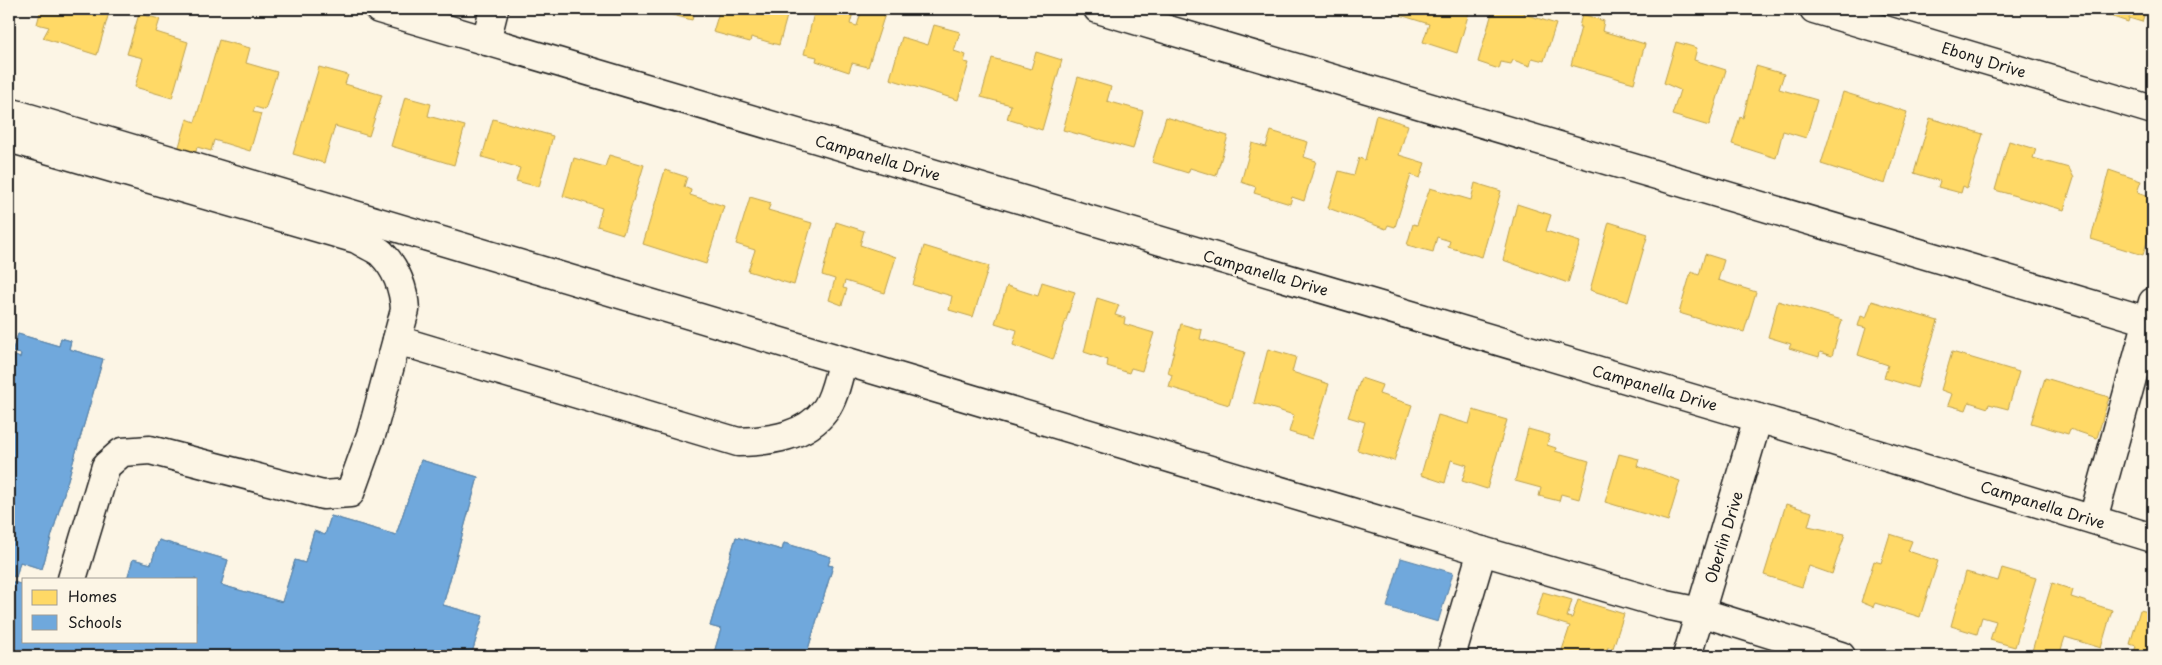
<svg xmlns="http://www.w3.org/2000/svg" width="2162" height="665" font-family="'Playpen Sans',sans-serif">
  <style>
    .homes { fill: #ffd966; stroke: #bba050 }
    .schools { fill: #6fa8dc; stroke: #567ea2 }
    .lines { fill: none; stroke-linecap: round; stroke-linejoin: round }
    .minor-casing { stroke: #1c1c1c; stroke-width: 31 }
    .minor { stroke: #fcf5e5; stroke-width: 28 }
    .labels { text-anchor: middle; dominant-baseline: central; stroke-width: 5; stroke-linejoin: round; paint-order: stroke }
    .street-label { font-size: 15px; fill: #1c1c1c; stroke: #fcf5e5 }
  </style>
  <rect width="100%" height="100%" fill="#fcf5e5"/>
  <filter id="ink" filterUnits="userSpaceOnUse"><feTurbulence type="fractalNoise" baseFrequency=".02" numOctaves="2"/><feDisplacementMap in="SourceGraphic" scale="10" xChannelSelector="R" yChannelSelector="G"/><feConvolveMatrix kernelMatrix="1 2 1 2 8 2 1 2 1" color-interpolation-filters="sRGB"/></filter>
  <g filter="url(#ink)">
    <!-- homes -->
    <g class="homes">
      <path d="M 41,9 L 110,9 L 97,55 L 43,38 L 49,27 L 37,24 Z"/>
      <path d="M 649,9 L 695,9 L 692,20 Z"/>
      <path d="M 720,9 L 789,9 L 779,45 L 751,37 L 750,42 L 713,32 Z"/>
      <path d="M 815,9 L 854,9 L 850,24 L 857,26 L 862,9 L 885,14 L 868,67 L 852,63 L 849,72 L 816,61 L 817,57 L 804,54 Z"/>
      <path d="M 1398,9 L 1470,9 L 1457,53 L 1423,42 L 1429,24 L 1397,14 Z"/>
      <path d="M 1493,9 L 1521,9 L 1526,10 L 1524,14 L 1556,24 L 1544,61 L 1532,58 L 1530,66 L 1513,60 L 1511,64 L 1501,62 L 1499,69 L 1478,62 Z"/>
      <path d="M 2105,9 L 2146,9 L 2142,22 L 2129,18 L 2128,22 L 2104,14 Z"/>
      <path d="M 139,14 L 160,19 L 156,32 L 188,42 L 172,98 L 135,87 L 143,58 L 127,54 Z"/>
      <path d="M 1582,14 L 1604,21 L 1602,31 L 1645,44 L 1634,83 L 1571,65 L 1581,27 L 1579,27 Z"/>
      <path d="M 934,25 L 960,32 L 954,51 L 966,55 L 964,62 L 969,63 L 958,100 L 890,79 L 902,37 L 928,45 Z"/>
      <path d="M 219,40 L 250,48 L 246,63 L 277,72 L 265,110 L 255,107 L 253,112 L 261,114 L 250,151 L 214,140 L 211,151 L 197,147 L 195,155 L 178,150 L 187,119 L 195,122 Z"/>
      <path d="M 1676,42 L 1697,48 L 1694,60 L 1726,70 L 1709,126 L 1672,115 L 1680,90 L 1664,83 Z"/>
      <path d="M 1036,52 L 1062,60 L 1042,130 L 1007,119 L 1011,105 L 981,97 L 992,58 L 1031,69 Z"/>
      <path d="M 1756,66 L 1784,74 L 1779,89 L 1817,100 L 1806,138 L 1783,131 L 1776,158 L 1732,144 L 1740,117 L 1743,118 Z"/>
      <path d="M 319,67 L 348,75 L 345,84 L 382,95 L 369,136 L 335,126 L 324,163 L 293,154 Z"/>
      <path d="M 1078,77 L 1111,87 L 1107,101 L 1143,111 L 1133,149 L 1063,130 Z"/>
      <path d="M 1843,92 L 1907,112 L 1885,184 L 1821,164 Z"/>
      <path d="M 405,97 L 431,104 L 428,116 L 465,126 L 454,165 L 391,146 Z"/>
      <path d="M 1376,115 L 1408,125 L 1399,155 L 1425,163 L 1420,178 L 1411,175 L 1395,227 L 1388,225 L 1386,229 L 1328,208 L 1339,171 L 1354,175 L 1359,158 L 1365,160 Z"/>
      <path d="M 1166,117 L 1228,136 L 1216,176 L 1190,168 L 1188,173 L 1152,162 Z"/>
      <path d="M 1930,118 L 1983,134 L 1967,188 L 1963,186 L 1961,193 L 1938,187 L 1940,181 L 1914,173 Z"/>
      <path d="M 493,119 L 553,136 L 539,187 L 516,181 L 520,168 L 482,157 Z"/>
      <path d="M 1271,131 L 1308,142 L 1304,157 L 1316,161 L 1304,201 L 1292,197 L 1290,204 L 1254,193 L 1256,187 L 1241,182 L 1252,143 L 1266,147 Z"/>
      <path d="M 2009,141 L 2036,149 L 2033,158 L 2069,168 L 2074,178 L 2064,210 L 1995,190 Z"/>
      <path d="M 609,155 L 644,165 L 623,234 L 597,226 L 602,208 L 563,196 L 574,158 L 605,167 Z"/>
      <path d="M 665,170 L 687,177 L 684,187 L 691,190 L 690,195 L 724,206 L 706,264 L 643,244 Z"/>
      <path d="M 2109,170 L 2141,181 L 2137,192 L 2153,197 L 2153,223 L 2143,255 L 2091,239 Z"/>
      <path d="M 1475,183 L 1501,191 L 1482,257 L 1448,247 L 1450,241 L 1437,237 L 1433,252 L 1407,245 L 1413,224 L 1417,225 L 1430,188 L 1471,200 Z"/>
      <path d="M 750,197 L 771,203 L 768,210 L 812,223 L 794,285 L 748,271 L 755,250 L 736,244 Z"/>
      <path d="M 1517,204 L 1551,215 L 1546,231 L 1580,242 L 1568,283 L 1503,260 Z"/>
      <path d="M 836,222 L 864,231 L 860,245 L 896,257 L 885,293 L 845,281 L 843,288 L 847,289 L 842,305 L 829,300 L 835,279 L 822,275 Z"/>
      <path d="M 1609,222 L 1648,234 L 1628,302 L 1590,290 Z"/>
      <path d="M 924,246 L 989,266 L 973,317 L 949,310 L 952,296 L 913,285 Z"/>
      <path d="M 1705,254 L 1724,260 L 1718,280 L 1756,292 L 1744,332 L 1679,313 L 1691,272 L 1699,275 Z"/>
      <path d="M 1042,282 L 1075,292 L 1053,360 L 1013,345 L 1017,330 L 995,323 L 1007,286 L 1038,296 Z"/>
      <path d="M 1097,298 L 1119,305 L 1115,315 L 1125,318 L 1124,324 L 1154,333 L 1142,371 L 1131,368 L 1129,373 L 1107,366 L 1108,360 L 1084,352 Z"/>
      <path d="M 1778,301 L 1842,320 L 1832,356 L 1820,352 L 1819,357 L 1789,348 L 1791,344 L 1768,337 Z"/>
      <path d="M 1872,301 L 1938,321 L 1917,388 L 1884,378 L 1888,365 L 1858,355 L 1866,328 L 1858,326 L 1861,316 L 1866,318 Z"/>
      <path d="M 1181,324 L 1202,330 L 1200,339 L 1245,352 L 1229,405 L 1169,387 L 1172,375 L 1168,373 Z"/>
      <path d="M 1268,349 L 1296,357 L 1292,372 L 1329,384 L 1312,439 L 1289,432 L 1294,415 L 1254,403 Z"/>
      <path d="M 1952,352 L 2019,372 L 2008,409 L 1989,404 L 1988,408 L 1969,402 L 1966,410 L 1948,405 L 1952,394 L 1941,390 Z"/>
      <path d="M 1361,378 L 1382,385 L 1379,394 L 1412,405 L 1394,461 L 1357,450 L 1365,422 L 1348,417 Z"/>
      <path d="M 2045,378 L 2109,397 L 2097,438 L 2070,429 L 2068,434 L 2031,423 Z"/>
      <path d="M 1473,410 L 1507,420 L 1487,489 L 1462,481 L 1467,465 L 1451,460 L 1445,483 L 1421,475 L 1438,415 L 1469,424 Z"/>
      <path d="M 1528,429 L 1550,435 L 1547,445 L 1556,448 L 1555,451 L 1589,461 L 1579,499 L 1561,494 L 1559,501 L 1539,496 L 1541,488 L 1515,481 Z"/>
      <path d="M 1619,454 L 1639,459 L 1637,466 L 1680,481 L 1668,521 L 1605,502 Z"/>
      <path d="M 1786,504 L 1812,512 L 1808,526 L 1845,534 L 1832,574 L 1809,566 L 1802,587 L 1764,575 Z"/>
      <path d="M 1890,534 L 1912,541 L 1908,551 L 1938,561 L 1920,617 L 1875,603 L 1873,607 L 1861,602 L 1874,561 L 1881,563 Z"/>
      <path d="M 2002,568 L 2036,578 L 2015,647 L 1990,640 L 1996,621 L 1982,617 L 1977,634 L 1951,626 L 1966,572 L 1998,581 Z"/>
      <path d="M 2052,583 L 2073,590 L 2071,597 L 2112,610 L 2101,648 L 2065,637 L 2059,656 L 2032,651 Z"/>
      <path d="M 1543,592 L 1572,600 L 1567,617 L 1572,618 L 1578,600 L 1624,614 L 1613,648 L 1608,647 L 1605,656 L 1560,656 L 1570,626 L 1536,616 Z"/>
      <path d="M 2140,610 L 2153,613 L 2153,656 L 2133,656 L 2136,646 L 2130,644 Z"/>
    </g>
    <!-- schools -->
    <g class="schools">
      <path d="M 18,334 L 59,346 L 61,338 L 71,341 L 69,349 L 103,359 L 42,569 L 20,562 L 16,577 L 9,575 L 9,376 L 15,356 L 20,358 L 21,354 L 12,352 Z"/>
      <path d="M 18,334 L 59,346 L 61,338 L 71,341 L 69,349 L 103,359 L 42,569 L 20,562 L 16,577 L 9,575 L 9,376 L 15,356 L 20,358 L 21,354 L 12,352 Z"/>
      <path d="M 421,460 L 478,477 L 443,605 L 483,616 L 471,656 L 9,656 L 9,581 L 24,585 L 24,641 L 196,641 L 196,579 L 127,579 L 133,559 L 151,564 L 159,540 L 228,560 L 221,585 L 282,602 L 295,560 L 305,563 L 314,531 L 325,535 L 331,516 L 396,535 Z"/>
      <path d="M 421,460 L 478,477 L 443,605 L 483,616 L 471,656 L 9,656 L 9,581 L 24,585 L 24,641 L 196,641 L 196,579 L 127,579 L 133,559 L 151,564 L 159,540 L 228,560 L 221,585 L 282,602 L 295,560 L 305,563 L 314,531 L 325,535 L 331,516 L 396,535 Z"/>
      <path d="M 736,537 L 782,550 L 784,543 L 831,557 L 828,565 L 833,566 L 806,656 L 713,656 L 721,629 L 710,626 Z"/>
      <path d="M 736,537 L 782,550 L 784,543 L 831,557 L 828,565 L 833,566 L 806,656 L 713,656 L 721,629 L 710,626 Z"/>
      <path d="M 1401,558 L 1453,573 L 1438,622 L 1387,607 Z"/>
    </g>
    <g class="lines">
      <defs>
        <g id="minor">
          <path d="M 379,9 L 1758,418 L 2153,538"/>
          <path d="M 1098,9 L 2148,321"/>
          <path d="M 1814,9 L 2153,110"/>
          <path d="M 486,41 L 494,9"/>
          <path d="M 9,112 L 1482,551 L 1666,605 L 1700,612 L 1841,656"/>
          <path d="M 9,138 L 357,239 C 364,244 375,248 381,253 C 396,268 404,289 405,310 L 372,432 L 350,493 L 323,495 L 150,450 L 122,452 L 106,466 L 72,579"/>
          <path d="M 397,340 L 738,442 C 770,441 806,437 826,409 C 835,396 838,376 843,361"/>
          <path d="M 2093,519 L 2153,302"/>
          <path d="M 1451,656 L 1482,551"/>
          <path d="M 1687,656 L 1758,418"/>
        </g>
      </defs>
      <!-- minor casing -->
      <use href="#minor" class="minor-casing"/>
      <!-- minor -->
      <use href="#minor" class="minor"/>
    </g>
  </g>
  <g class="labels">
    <!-- street labels -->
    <g class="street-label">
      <text transform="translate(1984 59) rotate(17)">Ebony Drive</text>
      <text transform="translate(878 157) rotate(16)">Campanella Drive</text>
      <text transform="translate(1266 272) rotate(16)">Campanella Drive</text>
      <text transform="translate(1655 387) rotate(16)">Campanella Drive</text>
      <text transform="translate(2043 504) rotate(17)">Campanella Drive</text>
      <text transform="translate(1723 537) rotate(-73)">Oberlin Drive</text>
    </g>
  </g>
  <!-- margin -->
  <rect width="2162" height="665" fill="none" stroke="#fcf5e5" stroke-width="30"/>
  <rect x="15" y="15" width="2132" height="635" fill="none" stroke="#1c1c1c" stroke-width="2" filter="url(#ink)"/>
  <!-- legend -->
  <rect x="22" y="578" width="175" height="65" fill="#fcf5e5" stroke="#a29e95"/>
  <rect x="32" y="590" width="25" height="15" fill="#ffd966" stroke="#a29e95"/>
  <text x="68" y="602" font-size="15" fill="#1c1c1c">Homes</text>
  <rect x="32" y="615" width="25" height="15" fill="#6fa8dc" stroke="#a29e95"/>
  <text x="68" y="628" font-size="15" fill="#1c1c1c">Schools</text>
</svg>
